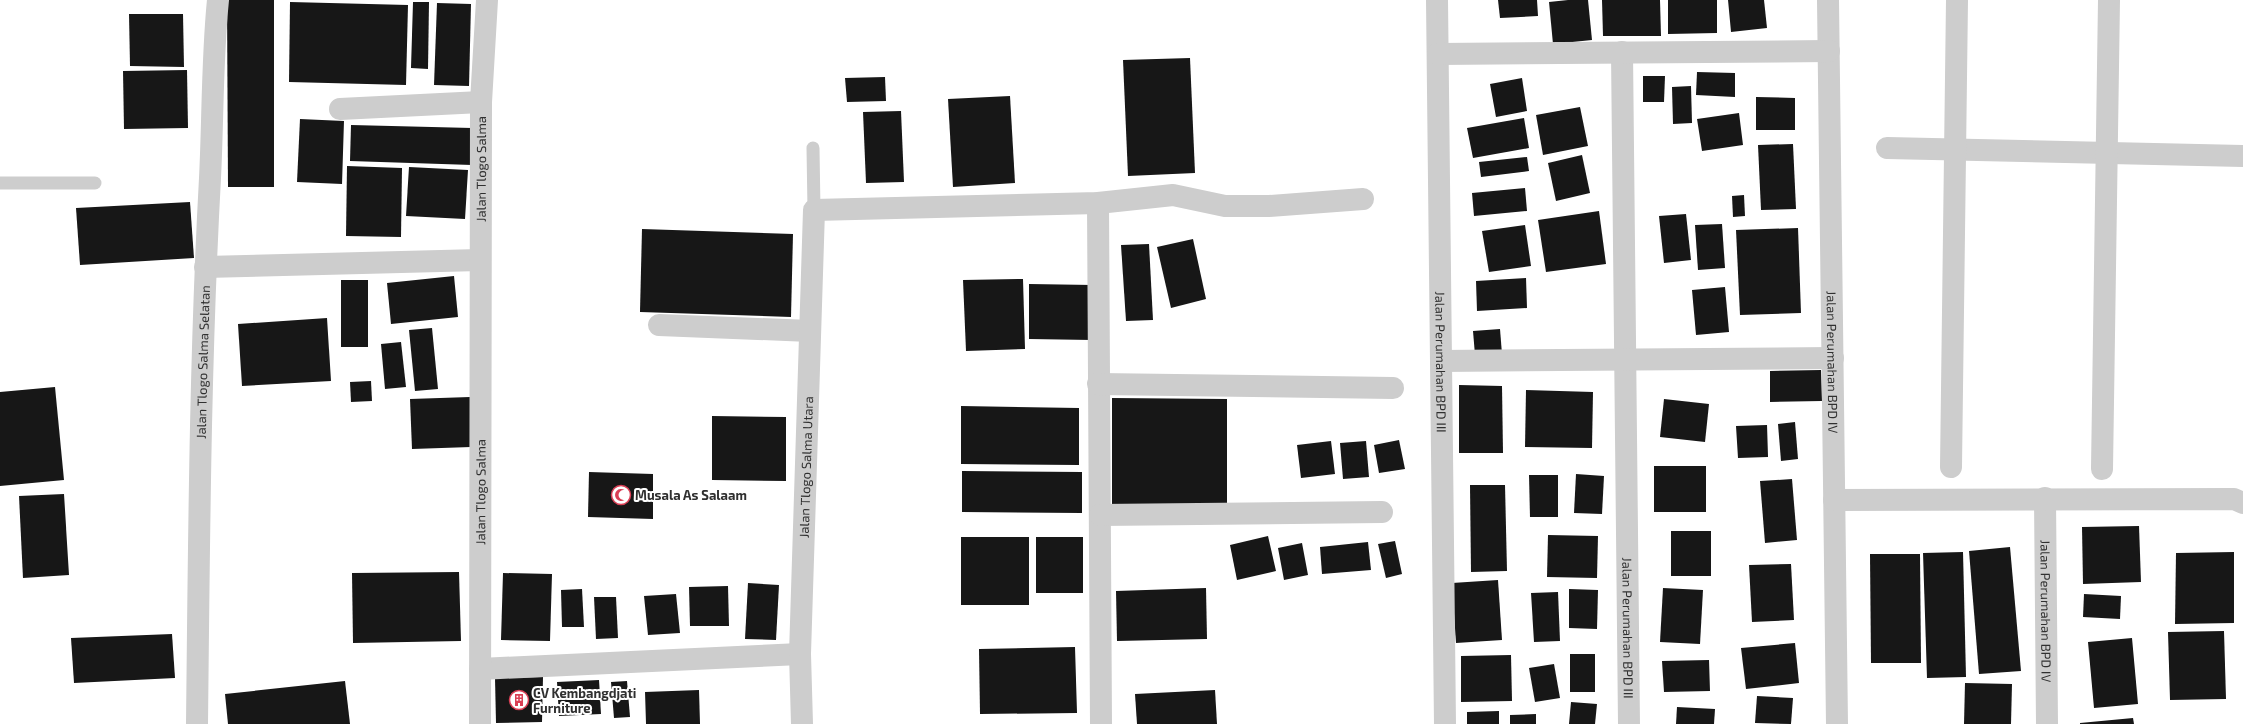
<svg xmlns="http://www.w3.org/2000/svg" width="2243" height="724" font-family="'Exo 2',sans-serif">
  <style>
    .building { fill: #171717 }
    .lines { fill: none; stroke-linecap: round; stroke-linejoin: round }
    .service { stroke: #cdcdcd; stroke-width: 13 }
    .minor { stroke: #cdcdcd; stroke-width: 22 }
    .labels { text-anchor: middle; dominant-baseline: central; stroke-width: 4; stroke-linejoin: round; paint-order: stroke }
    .street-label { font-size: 13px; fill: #303030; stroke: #fff }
    .poi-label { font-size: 13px; font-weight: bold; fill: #303030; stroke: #fff; text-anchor: start }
  </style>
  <rect width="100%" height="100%" fill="#fff"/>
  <!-- building -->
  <g class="building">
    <path d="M 227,0 L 274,0 L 274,187 L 228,187 Z"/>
    <path d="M 1498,0 L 1537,0 L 1538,16 L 1500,18 Z"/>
    <path d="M 1568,0 L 1588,0 L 1592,40 L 1553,44 L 1549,2 Z"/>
    <path d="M 1602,0 L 1660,0 L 1661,36 L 1603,36 Z"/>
    <path d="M 1668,0 L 1717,0 L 1717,33 L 1668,34 Z"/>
    <path d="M 1728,0 L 1764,0 L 1767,28 L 1731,32 Z"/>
    <path d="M 290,2 L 408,5 L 406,85 L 289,82 Z"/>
    <path d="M 413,2 L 429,2 L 428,69 L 411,68 Z"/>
    <path d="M 437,3 L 471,4 L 469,86 L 434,85 Z"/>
    <path d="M 129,14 L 183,14 L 184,67 L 130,66 Z"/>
    <path d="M 1190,58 L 1195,173 L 1128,176 L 1123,60 Z"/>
    <path d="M 187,70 L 188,128 L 124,129 L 123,71 Z"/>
    <path d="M 1697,72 L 1735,73 L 1735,97 L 1696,95 Z"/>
    <path d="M 1643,76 L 1665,76 L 1664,102 L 1643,102 Z"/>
    <path d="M 885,77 L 886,101 L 847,102 L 845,78 Z"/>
    <path d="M 1522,78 L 1527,111 L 1496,117 L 1490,84 Z"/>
    <path d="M 1691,86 L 1692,123 L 1673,124 L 1672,87 Z"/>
    <path d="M 1010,96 L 1015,183 L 953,187 L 948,99 Z"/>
    <path d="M 1756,97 L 1795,98 L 1795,130 L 1756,130 Z"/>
    <path d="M 1580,107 L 1588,146 L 1543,155 L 1536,115 Z"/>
    <path d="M 901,111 L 904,182 L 866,183 L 863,112 Z"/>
    <path d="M 1739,113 L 1743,145 L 1702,151 L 1697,119 Z"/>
    <path d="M 1524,118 L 1529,148 L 1473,158 L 1467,128 Z"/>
    <path d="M 300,119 L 344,121 L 342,184 L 297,182 Z"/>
    <path d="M 351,125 L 472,128 L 472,165 L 350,161 Z"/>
    <path d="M 1793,144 L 1796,209 L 1761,210 L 1758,145 Z"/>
    <path d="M 1582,155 L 1590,193 L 1556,201 L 1548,163 Z"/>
    <path d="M 1527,157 L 1529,171 L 1481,177 L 1479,162 Z"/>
    <path d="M 347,166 L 402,168 L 401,237 L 346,236 Z"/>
    <path d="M 409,167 L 468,170 L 465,219 L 406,216 Z"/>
    <path d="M 1525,188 L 1527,211 L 1474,216 L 1472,193 Z"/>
    <path d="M 1744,195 L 1745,216 L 1733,217 L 1732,196 Z"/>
    <path d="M 190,202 L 194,258 L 80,265 L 76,208 Z"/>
    <path d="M 1599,211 L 1606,264 L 1546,272 L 1538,220 Z"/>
    <path d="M 1686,214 L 1691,260 L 1664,263 L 1659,216 Z"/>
    <path d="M 1722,224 L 1725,268 L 1698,270 L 1695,225 Z"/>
    <path d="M 1525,225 L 1531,266 L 1489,272 L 1482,231 Z"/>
    <path d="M 1798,228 L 1801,313 L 1740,315 L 1736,230 Z"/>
    <path d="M 642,229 L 793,234 L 791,317 L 640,312 Z"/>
    <path d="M 1193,239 L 1206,299 L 1171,308 L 1157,247 Z"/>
    <path d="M 1149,244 L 1153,320 L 1126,321 L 1121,245 Z"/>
    <path d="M 454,276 L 458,317 L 391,324 L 387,283 Z"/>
    <path d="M 1526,278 L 1527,308 L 1477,311 L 1476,281 Z"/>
    <path d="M 1023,279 L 1025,349 L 966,351 L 963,280 Z"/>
    <rect x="341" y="280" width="27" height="67"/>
    <path d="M 1029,284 L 1093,285 L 1092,340 L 1029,339 Z"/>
    <path d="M 1725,287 L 1729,332 L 1696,335 L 1692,290 Z"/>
    <path d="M 327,318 L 331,381 L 242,386 L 238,324 Z"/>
    <path d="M 432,328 L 438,389 L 415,391 L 409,330 Z"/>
    <path d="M 1500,329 L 1502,354 L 1475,355 L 1473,331 Z"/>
    <path d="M 401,342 L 406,387 L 385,389 L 381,344 Z"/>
    <path d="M 1821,370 L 1822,401 L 1770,402 L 1770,371 Z"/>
    <path d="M 371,381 L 372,401 L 351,402 L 350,382 Z"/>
    <path d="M 1459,385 L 1502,386 L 1503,453 L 1459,453 Z"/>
    <path d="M 55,387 L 64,480 L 0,486 L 0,392 Z"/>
    <path d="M 1526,390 L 1593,392 L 1592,448 L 1525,447 Z"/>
    <path d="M 470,397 L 471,447 L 412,449 L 410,399 Z"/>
    <path d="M 1112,398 L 1227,399 L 1227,506 L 1112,504 Z"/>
    <path d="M 1664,399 L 1709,404 L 1705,442 L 1660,437 Z"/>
    <path d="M 961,406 L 1079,408 L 1079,465 L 961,464 Z"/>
    <path d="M 712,416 L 786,417 L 786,481 L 712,480 Z"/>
    <path d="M 1795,422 L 1798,459 L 1781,461 L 1778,424 Z"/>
    <path d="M 1767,425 L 1768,457 L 1738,458 L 1736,426 Z"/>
    <path d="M 1399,440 L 1405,469 L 1379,473 L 1374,445 Z"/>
    <path d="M 1331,441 L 1335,474 L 1301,478 L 1297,445 Z"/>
    <path d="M 1366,441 L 1369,477 L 1343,479 L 1340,443 Z"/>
    <rect x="1654" y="466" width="52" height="46"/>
    <path d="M 962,471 L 1082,472 L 1082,513 L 962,512 Z"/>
    <path d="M 589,472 L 653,474 L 653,519 L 588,517 Z"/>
    <path d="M 1576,474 L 1604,476 L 1602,514 L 1574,513 Z"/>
    <path d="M 1529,475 L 1558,475 L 1558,517 L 1530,517 Z"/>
    <path d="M 1792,479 L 1797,540 L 1765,543 L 1760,481 Z"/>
    <path d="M 1470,485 L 1505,485 L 1507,571 L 1471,572 Z"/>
    <path d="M 64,494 L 69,575 L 23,578 L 19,496 Z"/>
    <path d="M 2139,526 L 2141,582 L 2083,584 L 2082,527 Z"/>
    <rect x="1671" y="531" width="40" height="45"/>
    <path d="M 1548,535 L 1598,536 L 1597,578 L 1547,577 Z"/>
    <path d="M 1268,536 L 1276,571 L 1237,580 L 1230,545 Z"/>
    <rect x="961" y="537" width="68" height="68"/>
    <rect x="1036" y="537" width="47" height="56"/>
    <path d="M 1395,541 L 1402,574 L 1386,578 L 1378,544 Z"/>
    <path d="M 1368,542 L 1371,570 L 1322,574 L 1320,547 Z"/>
    <path d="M 1302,543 L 1308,575 L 1284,580 L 1278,548 Z"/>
    <path d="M 2010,547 L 2021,671 L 1979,674 L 1969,551 Z"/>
    <path d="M 1963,552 L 1966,677 L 1927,678 L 1923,553 Z"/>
    <path d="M 2234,552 L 2234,623 L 2175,624 L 2176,553 Z"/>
    <path d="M 1870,554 L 1920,554 L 1921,663 L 1871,663 Z"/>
    <path d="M 1791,564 L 1794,620 L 1752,622 L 1749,565 Z"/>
    <path d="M 459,572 L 461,641 L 353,643 L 352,573 Z"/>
    <path d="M 503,573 L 552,574 L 550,641 L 501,640 Z"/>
    <path d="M 1498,580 L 1502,640 L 1456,643 L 1452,583 Z"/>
    <path d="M 748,583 L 779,585 L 776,640 L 745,639 Z"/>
    <path d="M 728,586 L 729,626 L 690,626 L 689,587 Z"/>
    <path d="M 1206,588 L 1207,639 L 1117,641 L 1116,591 Z"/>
    <path d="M 1663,588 L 1703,590 L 1700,644 L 1660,642 Z"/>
    <path d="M 582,589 L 584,627 L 562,627 L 561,590 Z"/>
    <path d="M 1569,589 L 1598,590 L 1597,629 L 1569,628 Z"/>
    <path d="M 1558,592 L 1560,641 L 1534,642 L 1531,593 Z"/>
    <path d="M 676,594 L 680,633 L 648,635 L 644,596 Z"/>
    <path d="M 2084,594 L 2121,596 L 2120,619 L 2083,617 Z"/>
    <path d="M 594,597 L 616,597 L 618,638 L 596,639 Z"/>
    <path d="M 2224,631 L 2226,699 L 2170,700 L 2168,632 Z"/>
    <path d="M 172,634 L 175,678 L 74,683 L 71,638 Z"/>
    <path d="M 2132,638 L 2138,704 L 2094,708 L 2088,642 Z"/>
    <path d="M 1795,643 L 1799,683 L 1746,689 L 1741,648 Z"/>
    <path d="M 1075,647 L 1077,713 L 980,714 L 979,649 Z"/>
    <rect x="1570" y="654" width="25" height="38"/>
    <path d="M 1511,655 L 1512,701 L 1461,702 L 1461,656 Z"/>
    <path d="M 1709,660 L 1710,691 L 1664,692 L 1662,661 Z"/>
    <path d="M 1554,664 L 1560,698 L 1535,702 L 1529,668 Z"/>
    <path d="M 543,677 L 542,722 L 496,723 L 495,678 Z"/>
    <path d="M 599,680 L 601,714 L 559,716 L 557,682 Z"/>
    <path d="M 345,681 L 350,724 L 228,724 L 225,694 Z"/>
    <path d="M 627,681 L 630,717 L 614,718 L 611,682 Z"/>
    <path d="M 1965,683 L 2012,684 L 2011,724 L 1964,724 Z"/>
    <path d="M 699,690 L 700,724 L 646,724 L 645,692 Z"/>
    <path d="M 1215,690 L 1217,724 L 1137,724 L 1135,694 Z"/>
    <path d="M 1757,696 L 1793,698 L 1791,724 L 1755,723 Z"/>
    <path d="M 1571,702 L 1597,704 L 1595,724 L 1569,724 Z"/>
    <path d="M 1677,707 L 1715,709 L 1714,724 L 1676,724 Z"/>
    <path d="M 1499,711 L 1499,724 L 1467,724 L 1467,712 Z"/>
    <path d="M 1536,714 L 1536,724 L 1510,724 L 1510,715 Z"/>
    <path d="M 2133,718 L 2134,724 L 2080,724 L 2080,723 Z"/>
  </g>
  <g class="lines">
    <!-- service -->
    <g class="service">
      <path d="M 813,148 L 814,210"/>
      <path d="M 0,183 L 95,183"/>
    </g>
    <!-- minor -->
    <g class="minor">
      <path id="s1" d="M 1437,0 L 1445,724"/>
      <path id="s2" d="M 1828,0 L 1837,724"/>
      <path id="s3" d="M 1622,52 L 1629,724"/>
      <path d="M 1438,54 L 1829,51"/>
      <path d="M 340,109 L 481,102"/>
      <path d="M 1887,148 L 2243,156"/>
      <path d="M 1098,203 L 1101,724"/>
      <path d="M 205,267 L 480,260"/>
      <path d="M 659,325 L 810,331"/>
      <path d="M 1441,361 L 1833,358"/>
      <path d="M 1098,384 L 1393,388"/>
      <path d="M 1951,467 L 1957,0"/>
      <path d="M 2102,469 L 2109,0"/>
      <path id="s4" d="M 2045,498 L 2047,724"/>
      <path d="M 1834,500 L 2234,499 L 2243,503"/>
      <path d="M 1100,515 L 1382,512"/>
      <path d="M 480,669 L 800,654"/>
      <path id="s5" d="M 197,724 C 199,542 200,360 210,178 C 213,119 212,59 218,0"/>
      <path id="s6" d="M 480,724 L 481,102 L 487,0"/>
      <path id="s7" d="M 802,724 L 800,654 L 814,210 L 1098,203 L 1173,195 L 1225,206 L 1269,206 L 1363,199"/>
    </g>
  </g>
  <!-- icons -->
  <defs>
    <symbol id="mosque-ring" viewBox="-11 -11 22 22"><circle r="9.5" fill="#fff" stroke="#da3f55" stroke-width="1.5"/><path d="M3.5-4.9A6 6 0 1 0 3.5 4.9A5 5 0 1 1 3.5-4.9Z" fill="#da3f55"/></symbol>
    <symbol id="building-ring" viewBox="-11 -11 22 22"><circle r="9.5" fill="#fff" stroke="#da3f55" stroke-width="1.5"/><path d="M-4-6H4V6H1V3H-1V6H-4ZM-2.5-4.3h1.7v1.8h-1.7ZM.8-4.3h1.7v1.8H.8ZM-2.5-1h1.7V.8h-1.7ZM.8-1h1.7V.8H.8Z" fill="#da3f55"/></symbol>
  </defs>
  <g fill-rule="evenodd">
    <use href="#mosque-ring" x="610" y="484" width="22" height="22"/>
    <use href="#building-ring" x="508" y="689" width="22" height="22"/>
  </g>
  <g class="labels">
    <!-- street labels -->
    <g class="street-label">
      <text stroke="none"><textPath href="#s6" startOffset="555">Jalan Tlogo Salma</textPath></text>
      <text stroke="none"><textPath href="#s5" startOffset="362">Jalan Tlogo Salma Selatan</textPath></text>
      <text stroke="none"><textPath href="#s1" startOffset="362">Jalan Perumahan BPD III</textPath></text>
      <text stroke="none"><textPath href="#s2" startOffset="362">Jalan Perumahan BPD IV</textPath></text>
      <text stroke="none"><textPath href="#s7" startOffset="257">Jalan Tlogo Salma Utara</textPath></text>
      <text stroke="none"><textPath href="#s6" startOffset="232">Jalan Tlogo Salma</textPath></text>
      <text stroke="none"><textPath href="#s4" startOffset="113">Jalan Perumahan BPD IV</textPath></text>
      <text stroke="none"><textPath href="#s3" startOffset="576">Jalan Perumahan BPD III</textPath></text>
    </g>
    <!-- poi labels -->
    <g class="poi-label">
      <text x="635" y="495">Musala As Salaam</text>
      <text x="533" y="693">CV Kembangdjati<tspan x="533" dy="15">Furniture</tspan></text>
    </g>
  </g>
</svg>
